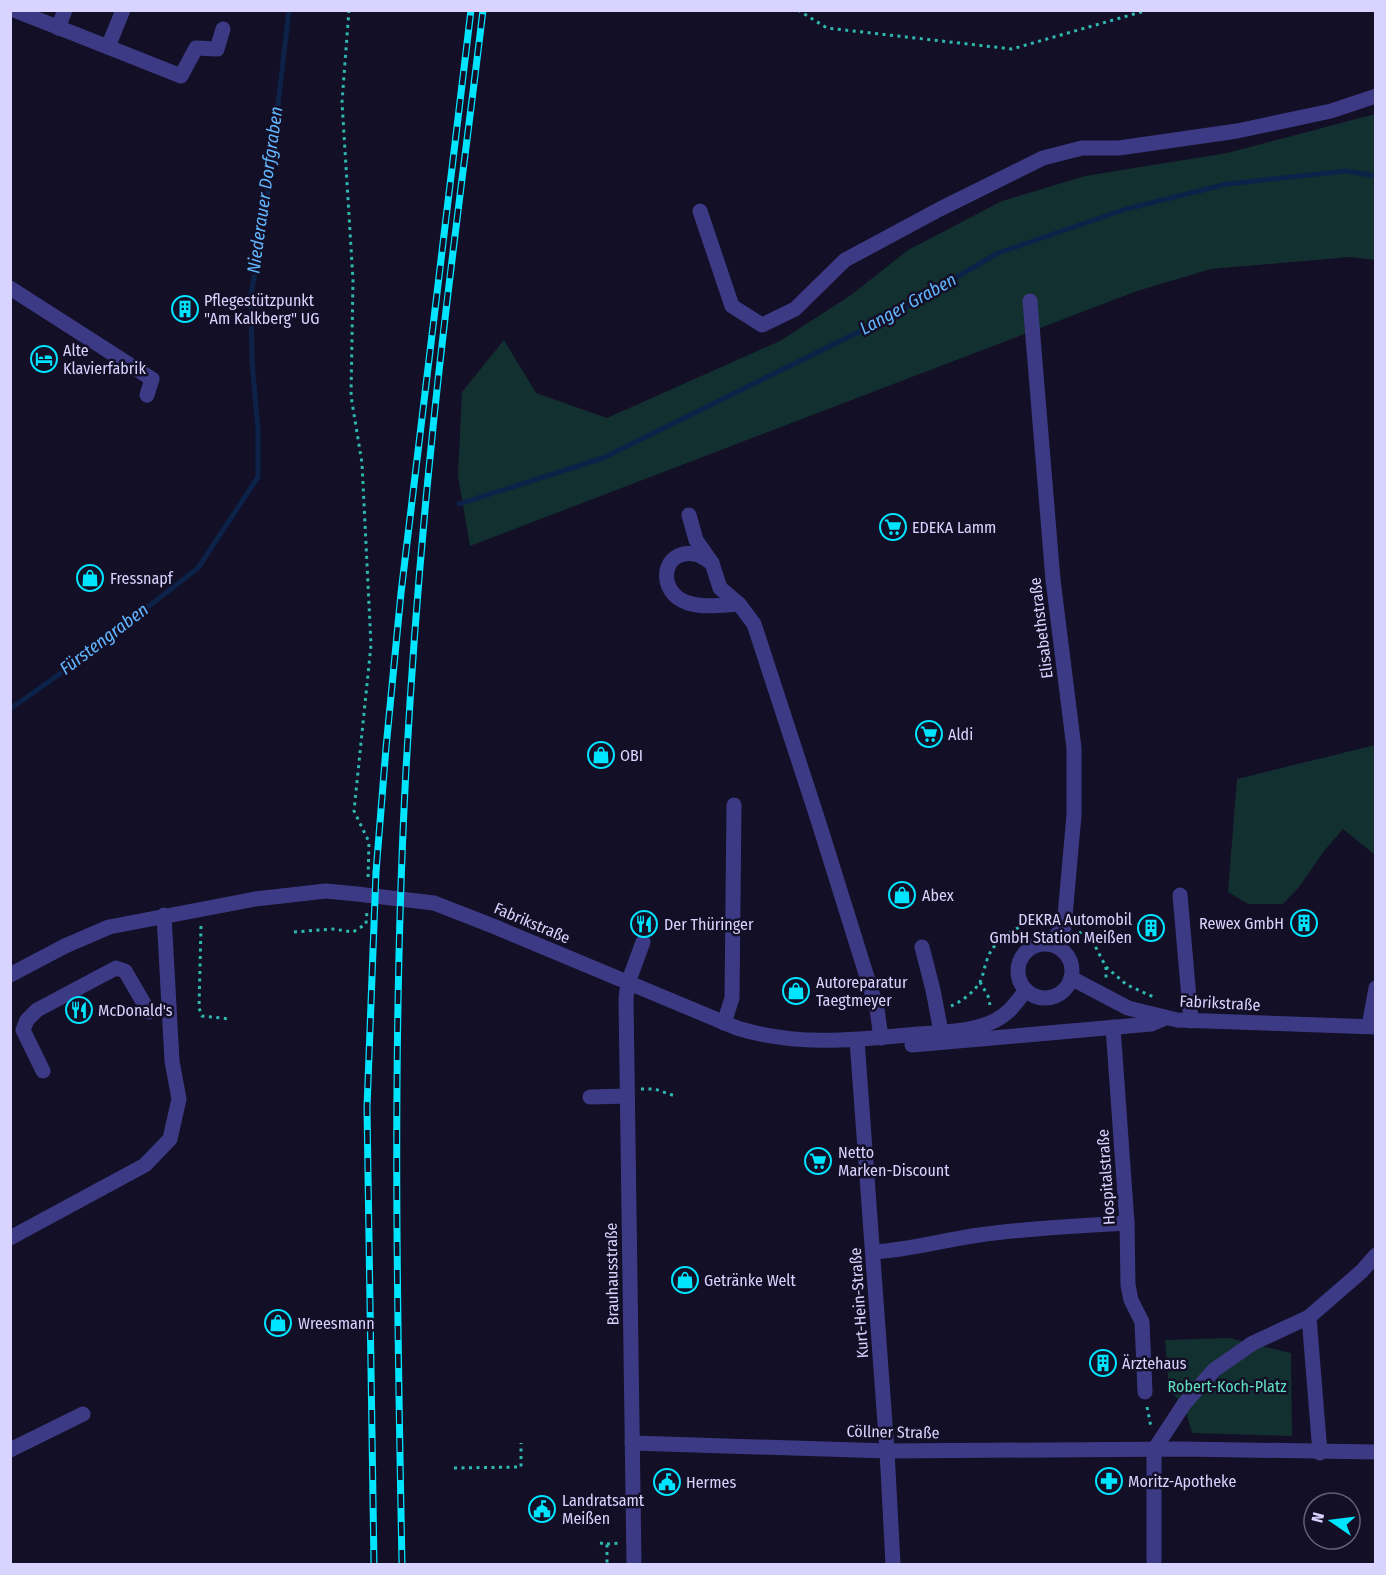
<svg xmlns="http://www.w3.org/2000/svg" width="1386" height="1575" font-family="'Fira Sans Condensed',sans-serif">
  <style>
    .green { fill: #12302f }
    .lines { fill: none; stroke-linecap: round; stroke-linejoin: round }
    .stream { stroke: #0c2248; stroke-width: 5 }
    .path { stroke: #2fb8b0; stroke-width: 3; stroke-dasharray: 3 4.5; stroke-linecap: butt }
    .minor { stroke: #3d3a85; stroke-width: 15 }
    .rail-casing { stroke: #00e5ff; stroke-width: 7 }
    .rail { stroke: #130f26; stroke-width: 4.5; stroke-dasharray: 14; stroke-linecap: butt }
    .labels { text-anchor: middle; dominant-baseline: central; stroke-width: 5; stroke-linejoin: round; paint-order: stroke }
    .poi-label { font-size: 16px; fill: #d9d4ff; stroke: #130f26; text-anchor: start }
    .street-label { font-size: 16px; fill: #d9d4ff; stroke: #130f26 }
    .park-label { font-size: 16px; fill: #5fe0c0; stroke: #130f26 }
    .water-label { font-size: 18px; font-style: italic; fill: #62b6ff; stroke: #130f26 }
  </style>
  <rect width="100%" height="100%" fill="#130f26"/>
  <!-- green -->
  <g class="green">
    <path d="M 1375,114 L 1375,260 L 1350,257 L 1211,269 L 1137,291 L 470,546 L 458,476 L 462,392 L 504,340 L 536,393 L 607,418 L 780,341 L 851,295 L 908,250 L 1002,201 L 1085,176 L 1227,153 Z"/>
    <path d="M 1375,745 L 1375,855 L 1343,829 L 1324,851 L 1299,887 L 1283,904 L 1248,904 L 1228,892 L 1237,779 Z"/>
    <path d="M 1229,1338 L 1291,1353 L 1292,1436 L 1192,1433 L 1184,1404 L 1169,1391 L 1165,1340 Z"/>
  </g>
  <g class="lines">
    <!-- stream -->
    <g class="stream">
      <path d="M 459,504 L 603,458 L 887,318 L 998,253 L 1126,209 L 1227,184 L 1346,171 L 1376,176"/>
      <path d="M 10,709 L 74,664 L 198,568 L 258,477 L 258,430 L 252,361 L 251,295 L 266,208 L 289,10"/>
    </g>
    <!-- path -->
    <g class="path">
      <path d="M 349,10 L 342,102 L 353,280 L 351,396 L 362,463 L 371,645 L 354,811 L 369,842 L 368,880"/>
      <path d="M 798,10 L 827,28 L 1012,49 L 1148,10"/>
      <path d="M 201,926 L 199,1008 L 202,1016 L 230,1019"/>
      <path d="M 294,932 L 333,929 L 353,932 L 366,924 L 367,911"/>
      <path d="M 1079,932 L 1094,944 L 1106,967 L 1127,985 L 1156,998"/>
      <path d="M 1106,967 L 1106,980"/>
      <path d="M 980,982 L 988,996 L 990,1005"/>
      <path d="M 951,1006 C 961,1002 974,992 980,982 C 984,974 985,961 991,951 C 1001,934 1028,919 1047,922"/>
      <path d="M 641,1089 L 655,1089 L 675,1096"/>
      <path d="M 1147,1407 L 1151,1427"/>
      <path d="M 454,1468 L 521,1467 L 521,1443"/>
      <path d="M 600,1543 L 607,1544 L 607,1564"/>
      <path d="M 607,1544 L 620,1543"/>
    </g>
    <!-- minor -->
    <g class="minor">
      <path d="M 14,10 L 108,47 L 123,10"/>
      <path d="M 58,28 L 65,10"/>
      <path d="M 108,47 L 181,76 L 196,48 L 217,49 L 223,29"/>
      <path d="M 700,211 L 732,306 L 762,325 L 795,309 L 845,260 L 940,209 L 1043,158 L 1082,148 L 1119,148 L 1237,131 L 1331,111 L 1376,96"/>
      <path d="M 10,288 L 152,379 L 147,395"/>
      <path d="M 1030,301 L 1053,580 L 1074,748 L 1074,815 L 1064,927 L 1049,944"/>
      <path d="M 689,515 L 696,540 L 712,563 L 720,588 L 739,604 L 754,624 L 818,820 L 877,1009 L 881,1038"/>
      <path d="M 712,563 C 707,560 700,555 695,554 C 661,548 656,593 688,603 C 704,608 723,605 739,604"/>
      <path d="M 1180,895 L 1191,1021"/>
      <circle cx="1045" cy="971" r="27"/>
      <path d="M 922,947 L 933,990 L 941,1032"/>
      <path d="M 10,975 L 65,946 L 109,927 L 255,899 L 326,891 L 357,894 L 434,903 L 493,926 L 737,1028 C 798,1047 855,1040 918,1034 C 943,1032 972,1032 994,1021 C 1009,1014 1016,1003 1026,990"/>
      <path d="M 1071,978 L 1128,1008 L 1177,1020 L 1376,1027"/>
      <path d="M 724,1023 L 732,998 L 734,805"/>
      <path d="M 1369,1026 L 1376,988"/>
      <path d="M 1113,1027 L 1127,1223 L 1128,1285 L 1131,1300 L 1142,1322 L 1145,1392"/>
      <path d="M 857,1040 L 887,1451 L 893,1564"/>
      <path d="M 912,1045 L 1151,1024 L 1165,1018"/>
      <path d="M 43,1071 L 23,1030 L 27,1020 L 37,1010 L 116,968 L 125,971 L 149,1012"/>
      <path d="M 590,1097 L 627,1096"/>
      <path d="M 10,1238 L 145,1165 L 170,1139 L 179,1099 L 172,1061 L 164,915"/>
      <path d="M 874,1252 C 910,1250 943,1240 979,1235 C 1028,1228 1078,1226 1127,1223"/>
      <path d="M 1309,1317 L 1320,1453"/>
      <path d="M 632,1443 L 887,1451 L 1183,1449 L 1376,1452"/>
      <path d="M 10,1450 L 83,1414"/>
      <path d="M 634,1564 L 626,998 L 628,983 L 643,942"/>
      <path d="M 1154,1564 L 1154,1450 L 1184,1404 L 1214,1370 L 1253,1343 L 1309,1317 L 1362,1271 L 1376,1255"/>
    </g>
    <defs>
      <g id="rail">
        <path d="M 374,1564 L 367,1108 L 376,872 L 386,748 L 401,593 L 471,10"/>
        <path d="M 402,1564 C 397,1306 392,1048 405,789 C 411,672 420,555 432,438 C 446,295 466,153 483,10"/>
      </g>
    </defs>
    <!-- rail casing -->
    <use href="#rail" class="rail-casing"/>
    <!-- rail -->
    <use href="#rail" class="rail"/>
  </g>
  <!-- icons -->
  <defs>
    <symbol id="building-ring" viewBox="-11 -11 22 22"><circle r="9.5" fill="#130f26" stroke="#00e5ff" stroke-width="1.5"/><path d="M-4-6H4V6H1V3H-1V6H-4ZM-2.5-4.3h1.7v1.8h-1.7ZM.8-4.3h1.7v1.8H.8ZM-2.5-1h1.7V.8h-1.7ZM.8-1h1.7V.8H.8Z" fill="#00e5ff"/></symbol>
    <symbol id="hotel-ring" viewBox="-11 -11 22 22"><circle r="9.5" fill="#130f26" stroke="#00e5ff" stroke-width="1.5"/><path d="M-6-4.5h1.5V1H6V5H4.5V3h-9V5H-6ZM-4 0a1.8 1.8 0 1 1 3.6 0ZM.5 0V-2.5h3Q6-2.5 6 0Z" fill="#00e5ff"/></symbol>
    <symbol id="supermarket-ring" viewBox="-11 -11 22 22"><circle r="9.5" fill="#130f26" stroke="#00e5ff" stroke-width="1.5"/><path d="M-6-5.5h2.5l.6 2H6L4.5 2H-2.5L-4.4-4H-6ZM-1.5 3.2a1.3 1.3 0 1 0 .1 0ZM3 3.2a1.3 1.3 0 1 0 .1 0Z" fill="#00e5ff"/></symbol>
    <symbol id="shop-ring" viewBox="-11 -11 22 22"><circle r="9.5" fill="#130f26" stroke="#00e5ff" stroke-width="1.5"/><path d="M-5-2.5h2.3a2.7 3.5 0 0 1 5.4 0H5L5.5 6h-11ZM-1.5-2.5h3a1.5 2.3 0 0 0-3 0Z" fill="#00e5ff"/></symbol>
    <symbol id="restaurant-ring" viewBox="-11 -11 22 22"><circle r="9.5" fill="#130f26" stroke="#00e5ff" stroke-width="1.5"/><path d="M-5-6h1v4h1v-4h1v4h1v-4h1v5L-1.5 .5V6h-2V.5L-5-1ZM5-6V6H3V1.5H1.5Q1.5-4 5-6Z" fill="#00e5ff"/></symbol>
    <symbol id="pharmacy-ring" viewBox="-11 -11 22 22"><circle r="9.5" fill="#130f26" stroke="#00e5ff" stroke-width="1.5"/><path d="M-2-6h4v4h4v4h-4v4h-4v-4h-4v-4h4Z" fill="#00e5ff"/></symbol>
    <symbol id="civic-ring" viewBox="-11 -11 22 22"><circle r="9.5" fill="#130f26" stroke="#00e5ff" stroke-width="1.5"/><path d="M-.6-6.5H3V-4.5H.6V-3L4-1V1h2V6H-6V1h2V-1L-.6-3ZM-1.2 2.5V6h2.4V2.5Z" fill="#00e5ff"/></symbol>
  </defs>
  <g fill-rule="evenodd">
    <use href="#building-ring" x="170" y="294" width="30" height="30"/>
    <use href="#hotel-ring" x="29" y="344" width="30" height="30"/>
    <use href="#supermarket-ring" x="878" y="512" width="30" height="30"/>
    <use href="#shop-ring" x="75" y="563" width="30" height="30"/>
    <use href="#supermarket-ring" x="914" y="719" width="30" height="30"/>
    <use href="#shop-ring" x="586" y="740" width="30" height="30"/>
    <use href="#shop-ring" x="887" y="880" width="30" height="30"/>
    <use href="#building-ring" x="1289" y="908" width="30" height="30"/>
    <use href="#restaurant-ring" x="629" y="909" width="30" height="30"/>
    <use href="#building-ring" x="1136" y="913" width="30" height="30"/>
    <use href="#shop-ring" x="781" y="976" width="30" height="30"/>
    <use href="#restaurant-ring" x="64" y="995" width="30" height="30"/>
    <use href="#supermarket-ring" x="803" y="1146" width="30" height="30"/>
    <use href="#shop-ring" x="670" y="1265" width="30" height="30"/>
    <use href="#shop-ring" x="263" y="1308" width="30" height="30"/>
    <use href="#building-ring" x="1088" y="1348" width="30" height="30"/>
    <use href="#pharmacy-ring" x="1094" y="1466" width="30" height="30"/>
    <use href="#civic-ring" x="652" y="1467" width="30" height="30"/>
    <use href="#civic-ring" x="527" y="1494" width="30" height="30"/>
  </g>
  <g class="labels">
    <!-- poi labels -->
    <g class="poi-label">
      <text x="204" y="300">Pflegestützpunkt<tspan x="204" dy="18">"Am Kalkberg" UG</tspan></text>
      <text x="63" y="350">Alte<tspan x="63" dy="18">Klavierfabrik</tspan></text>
      <text x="912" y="527">EDEKA Lamm</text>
      <text x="110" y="578">Fressnapf</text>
      <text x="948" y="734">Aldi</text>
      <text x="620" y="755">OBI</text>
      <text x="922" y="895">Abex</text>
      <text x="1132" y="919" text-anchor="end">DEKRA Automobil<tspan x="1132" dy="18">GmbH Station Meißen</tspan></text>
      <text x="1284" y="923" text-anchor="end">Rewex GmbH</text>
      <text x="664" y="924">Der Thüringer</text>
      <text x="816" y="982">Autoreparatur<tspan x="816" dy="18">Taegtmeyer</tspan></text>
      <text x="98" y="1010">McDonald's</text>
      <text x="838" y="1152">Netto<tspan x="838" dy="18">Marken-Discount</tspan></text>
      <text x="704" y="1280">Getränke Welt</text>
      <text x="298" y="1323">Wreesmann</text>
      <text x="1122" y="1363">Ärztehaus</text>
      <text x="1128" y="1481">Moritz-Apotheke</text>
      <text x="686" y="1482">Hermes</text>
      <text x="562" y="1500">Landratsamt<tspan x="562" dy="18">Meißen</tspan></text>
    </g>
    <!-- street labels -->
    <g class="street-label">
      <text transform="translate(1041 628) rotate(-97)">Elisabethstraße</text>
      <text transform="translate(532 923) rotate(23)">Fabrikstraße</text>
      <text transform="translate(1220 1003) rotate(3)">Fabrikstraße</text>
      <text transform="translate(1106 1177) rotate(-94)">Hospitalstraße</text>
      <text transform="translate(612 1274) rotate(-91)">Brauhausstraße</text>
      <text transform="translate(859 1303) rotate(-94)">Kurt-Hein-Straße</text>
      <text transform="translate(893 1432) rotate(1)">Cöllner Straße</text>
    </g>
    <!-- park labels -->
    <g class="park-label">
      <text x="1227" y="1386">Robert-Koch-Platz</text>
    </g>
    <!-- water labels -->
    <g class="water-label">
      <text transform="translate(265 190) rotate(-82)">Niederauer Dorfgraben</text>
      <text transform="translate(908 304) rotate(-29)">Langer Graben</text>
      <text transform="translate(104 639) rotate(-37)">Fürstengraben</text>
    </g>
  </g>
  <!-- border -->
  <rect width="1386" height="1575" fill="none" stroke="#d9d4ff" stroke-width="24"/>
  <!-- north arrow -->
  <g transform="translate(1332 1521) rotate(284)"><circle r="28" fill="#130f26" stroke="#625e7d" stroke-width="1.5"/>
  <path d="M0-4.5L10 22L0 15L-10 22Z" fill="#00e5ff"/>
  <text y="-9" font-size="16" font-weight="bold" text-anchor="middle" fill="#d9d4ff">N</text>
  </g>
</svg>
